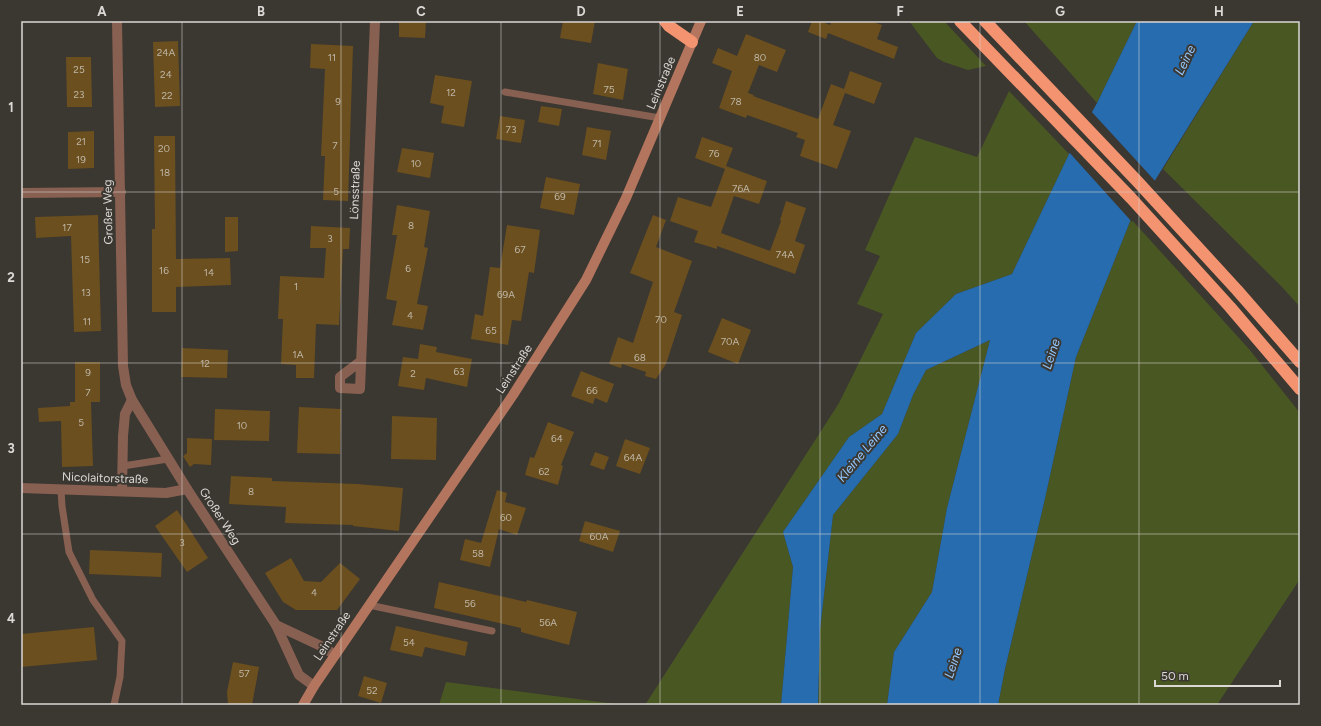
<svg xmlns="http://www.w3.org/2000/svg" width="1321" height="726" font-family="Figtree,sans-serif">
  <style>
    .green { fill: #495723 }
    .water { fill: #266caf }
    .pier { fill: #3b3731 }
    .building { fill: #6b4f1e }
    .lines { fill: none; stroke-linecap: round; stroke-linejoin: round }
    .lane { stroke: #876052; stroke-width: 7 }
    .street { stroke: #876052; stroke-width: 10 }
    .secondary { stroke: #b3755e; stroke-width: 10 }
    .highway { stroke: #f39370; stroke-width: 12 }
    .grid { fill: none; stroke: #dbd8d5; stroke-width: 1; stroke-opacity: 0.55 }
    .labels { text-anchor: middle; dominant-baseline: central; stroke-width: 4; stroke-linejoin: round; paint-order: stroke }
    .number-label { font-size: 10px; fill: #bfb6a7 }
    .street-label { font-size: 12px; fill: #dbd8d5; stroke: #3b3731 }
    .water-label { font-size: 13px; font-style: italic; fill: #94c7fd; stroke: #3b3731 }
    .neatline { fill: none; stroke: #dbd8d5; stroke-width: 1.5 }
    .grid-label { font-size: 13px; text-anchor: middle; font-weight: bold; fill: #dbd8d5 }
  </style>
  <rect width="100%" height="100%" fill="#3b3731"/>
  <!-- green -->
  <g class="green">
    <path d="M 909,21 L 944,21 L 986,66 L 968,70 L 944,62 L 937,58 Z"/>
    <path d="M 1024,21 L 1137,21 L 1097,103 Z"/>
    <path d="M 1254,21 L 1300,21 L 1300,307 L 1282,287 L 1163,169 Z"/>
    <path d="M 1009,91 L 1069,154 L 1012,274 L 956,294 L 916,333 L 882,414 L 849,437 L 783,532 L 793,567 L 781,705 L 645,705 L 839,403 L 883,314 L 857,304 L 880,256 L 865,250 L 915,137 L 977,157 Z"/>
    <path d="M 1131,219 L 1249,349 L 1300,413 L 1300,579 L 1217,705 L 998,705 L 1005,669 L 1044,503 L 1076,357 Z"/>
    <path d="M 990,340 L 947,508 L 932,592 L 894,652 L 887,705 L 818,705 L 820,630 L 833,515 L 898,434 L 913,395 L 926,370 Z"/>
    <path d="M 446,682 L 624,705 L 439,705 Z"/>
  </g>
  <!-- water -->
  <path class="water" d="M 1137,21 L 1254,21 L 1131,219 L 1076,357 L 1044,503 L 1005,669 L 998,705 L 887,705 L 894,652 L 932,592 L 947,508 L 990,340 L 926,370 L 913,395 L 898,434 L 833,515 L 820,630 L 818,705 L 781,705 L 793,567 L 783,532 L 849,437 L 882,414 L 916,333 L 956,294 L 1012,274 L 1069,154 L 1097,103 Z"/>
  <!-- pier -->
  <path class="pier" d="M 1090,110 L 1157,183 L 1132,222 L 1068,151 Z"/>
  <!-- building -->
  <g class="building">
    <path d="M 399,21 L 426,21 L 425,38 L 399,37 Z"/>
    <path d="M 563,21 L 595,21 L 591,43 L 560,38 Z"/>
    <path d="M 812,21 L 820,21 L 830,25 L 832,21 L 870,21 L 882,25 L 877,39 L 898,47 L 894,59 L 828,33 L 826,39 L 808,32 Z"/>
    <path d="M 746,34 L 786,50 L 777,72 L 759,65 L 748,93 L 754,95 L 753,96 L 818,119 L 831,84 L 844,89 L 850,71 L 882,83 L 874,104 L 845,93 L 833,125 L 851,131 L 837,169 L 800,156 L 805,140 L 796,137 L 798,133 L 747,115 L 746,118 L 719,108 L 732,71 L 712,63 L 718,48 L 737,56 Z"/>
    <path d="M 178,41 L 180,106 L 155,107 L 153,42 Z"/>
    <path d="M 311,44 L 353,46 L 348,201 L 323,200 L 325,156 L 321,156 L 325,69 L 310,68 Z"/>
    <path d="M 66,57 L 91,57 L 92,107 L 67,107 Z"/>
    <path d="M 598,63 L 628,69 L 623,100 L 593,94 Z"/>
    <path d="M 435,75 L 472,81 L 464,127 L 441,123 L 444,106 L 430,103 Z"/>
    <path d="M 541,106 L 562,109 L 559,126 L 538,122 Z"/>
    <path d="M 500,116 L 525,120 L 521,143 L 496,139 Z"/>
    <path d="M 587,127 L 611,131 L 606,160 L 582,155 Z"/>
    <path d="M 94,131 L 94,168 L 68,169 L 68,132 Z"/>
    <path d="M 154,136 L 175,136 L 176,259 L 230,258 L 231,285 L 176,287 L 176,312 L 152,312 L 152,229 L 155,229 Z"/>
    <path d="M 702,137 L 733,148 L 726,166 L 767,181 L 759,204 L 734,196 L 721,233 L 770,251 L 781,221 L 780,220 L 786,201 L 806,208 L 795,241 L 805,245 L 795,274 L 717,246 L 717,249 L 694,242 L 698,231 L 670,221 L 678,197 L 711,207 L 725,169 L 695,158 Z"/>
    <path d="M 402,148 L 434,153 L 430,178 L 397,172 Z"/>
    <path d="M 546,177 L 580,184 L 574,215 L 540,208 Z"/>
    <path d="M 397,205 L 430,211 L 424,247 L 428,248 L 417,304 L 428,306 L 423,330 L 392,325 L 397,301 L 386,299 L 397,235 L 392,235 Z"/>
    <path d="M 98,215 L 101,331 L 74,332 L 71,236 L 36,238 L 35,217 Z"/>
    <path d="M 653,215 L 666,220 L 656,247 L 692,261 L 674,312 L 682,315 L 666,364 L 656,379 L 645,376 L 646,372 L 622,364 L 621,368 L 609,364 L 618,337 L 633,343 L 653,282 L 630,273 Z"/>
    <path d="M 225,217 L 238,217 L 238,251 L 225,252 Z"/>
    <path d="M 507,225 L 540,230 L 534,273 L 529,272 L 521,321 L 512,320 L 508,345 L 471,339 L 475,314 L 483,316 L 490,267 L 500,268 Z"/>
    <path d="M 311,226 L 350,228 L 349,249 L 343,249 L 339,325 L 316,324 L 314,378 L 296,378 L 296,365 L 281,364 L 283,319 L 278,319 L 280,276 L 324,278 L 326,248 L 310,248 Z"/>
    <path d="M 722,318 L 751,330 L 738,364 L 708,352 Z"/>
    <path d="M 420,344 L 437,347 L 436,352 L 472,359 L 467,387 L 426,378 L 424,390 L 398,386 L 403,357 L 418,359 Z"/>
    <path d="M 182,348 L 228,350 L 227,378 L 181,377 Z"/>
    <path d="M 75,362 L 100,362 L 100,402 L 91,402 L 93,466 L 62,467 L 61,421 L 39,422 L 38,408 L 70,406 L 70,402 L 75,402 Z"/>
    <path d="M 581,371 L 614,384 L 607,403 L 595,398 L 593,404 L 571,396 Z"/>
    <path d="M 299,407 L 341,409 L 340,454 L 297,453 Z"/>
    <path d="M 215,409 L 270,411 L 269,441 L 214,440 Z"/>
    <path d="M 392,416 L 437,418 L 436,460 L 391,459 Z"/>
    <path d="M 548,422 L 574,432 L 561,465 L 563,466 L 558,485 L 525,475 L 530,457 L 534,458 Z"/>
    <path d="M 187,438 L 212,439 L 211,465 L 194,464 L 190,467 L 183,456 L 187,453 Z"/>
    <path d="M 625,439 L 650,448 L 640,474 L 616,466 Z"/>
    <path d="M 595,452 L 609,457 L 604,470 L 590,465 Z"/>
    <path d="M 231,476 L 272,478 L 272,481 L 357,484 L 403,488 L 399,531 L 353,526 L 353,525 L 285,523 L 286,507 L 229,504 Z"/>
    <path d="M 497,490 L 507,493 L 505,502 L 526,508 L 517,535 L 499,529 L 490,567 L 460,560 L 465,539 L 481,543 Z"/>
    <path d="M 177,510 L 208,558 L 187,572 L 155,526 Z"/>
    <path d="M 585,521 L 620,531 L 613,552 L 579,541 Z"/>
    <path d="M 90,550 L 162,553 L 161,577 L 89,574 Z"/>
    <path d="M 291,558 L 304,581 L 321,582 L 340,563 L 360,579 L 337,610 L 296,610 L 283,602 L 265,573 Z"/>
    <path d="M 439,582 L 526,602 L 527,600 L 577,612 L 569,645 L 521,632 L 521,628 L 434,608 Z"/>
    <path d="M 396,626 L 468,642 L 465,656 L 425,647 L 422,657 L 390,650 Z"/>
    <path d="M 94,627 L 97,660 L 21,667 L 21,634 Z"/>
    <path d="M 233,662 L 259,667 L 252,705 L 228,705 L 227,692 Z"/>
    <path d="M 364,676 L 387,683 L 381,703 L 358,696 Z"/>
  </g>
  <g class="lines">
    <!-- lane -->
    <g class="lane">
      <path d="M 505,92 L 660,118"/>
      <path d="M 123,466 L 168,459"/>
      <path d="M 61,490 L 62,506 L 69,552 L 93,600 L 122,641 L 120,677 L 114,705"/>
      <path d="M 369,605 L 492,631"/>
    </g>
    <!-- street -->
    <g class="street">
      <path d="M 117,21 L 123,366 L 126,385 L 132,400 L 187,489 L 276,625 L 299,675 L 314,686"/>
      <path d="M 21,193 L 121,192"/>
      <path d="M 361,361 L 340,377 L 340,388 L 360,389 L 375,21"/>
      <path d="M 21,488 L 166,493 L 187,489"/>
      <path d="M 122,491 L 123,436 L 125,414 L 132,400"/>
      <path d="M 276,625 L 323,647 L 335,655"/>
    </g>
    <!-- secondary -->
    <path class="secondary" d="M 303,705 L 314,686 L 513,395 L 586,280 L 626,198 L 701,21"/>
    <!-- highway -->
    <g class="highway">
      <path d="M 665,21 L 669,26 L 692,42"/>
      <path d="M 960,21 L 1131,198 L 1230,307 L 1300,389"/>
      <path d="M 985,21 L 1137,181 L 1237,290 L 1300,362"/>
    </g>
  </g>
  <!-- grid -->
  <path class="grid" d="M 182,21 L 182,705M 341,21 L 341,705M 501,21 L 501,705M 660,21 L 660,705M 820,21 L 820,705M 980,21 L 980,705M 1139,21 L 1139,705M 21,192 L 1300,192M 21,363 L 1300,363M 21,534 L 1300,534"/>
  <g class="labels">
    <!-- number labels -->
    <g class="number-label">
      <text x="166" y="52">24A</text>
      <text x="332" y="57">11</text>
      <text x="760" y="57">80</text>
      <text x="79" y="69">25</text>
      <text x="166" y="74">24</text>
      <text x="609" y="89">75</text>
      <text x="451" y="92">12</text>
      <text x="79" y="94">23</text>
      <text x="167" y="95">22</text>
      <text x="338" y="101">9</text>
      <text x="736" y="101">78</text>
      <text x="511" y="129">73</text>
      <text x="81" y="141">21</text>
      <text x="597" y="143">71</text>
      <text x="335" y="145">7</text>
      <text x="164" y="148">20</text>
      <text x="714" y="153">76</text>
      <text x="81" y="159">19</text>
      <text x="416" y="163">10</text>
      <text x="165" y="172">18</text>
      <text x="741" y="188">76A</text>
      <text x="336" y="191">5</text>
      <text x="560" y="196">69</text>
      <text x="411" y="225">8</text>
      <text x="67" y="227">17</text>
      <text x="330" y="238">3</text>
      <text x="520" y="249">67</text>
      <text x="785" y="254">74A</text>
      <text x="85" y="259">15</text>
      <text x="408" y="268">6</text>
      <text x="164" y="270">16</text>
      <text x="209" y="272">14</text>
      <text x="296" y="286">1</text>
      <text x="86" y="292">13</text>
      <text x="506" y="294">69A</text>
      <text x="410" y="315">4</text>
      <text x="661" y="319">70</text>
      <text x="87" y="321">11</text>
      <text x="491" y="330">65</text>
      <text x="730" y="341">70A</text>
      <text x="298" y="354">1A</text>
      <text x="640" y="357">68</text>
      <text x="205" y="363">12</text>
      <text x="459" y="371">63</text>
      <text x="88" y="372">9</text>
      <text x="413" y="373">2</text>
      <text x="592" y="390">66</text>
      <text x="88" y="392">7</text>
      <text x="81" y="422">5</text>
      <text x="242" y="425">10</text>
      <text x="557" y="438">64</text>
      <text x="633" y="457">64A</text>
      <text x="544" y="471">62</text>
      <text x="251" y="491">8</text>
      <text x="506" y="517">60</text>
      <text x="599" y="536">60A</text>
      <text x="182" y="542">3</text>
      <text x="478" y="553">58</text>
      <text x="314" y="592">4</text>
      <text x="470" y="603">56</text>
      <text x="548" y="622">56A</text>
      <text x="409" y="642">54</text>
      <text x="244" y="673">57</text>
      <text x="372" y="690">52</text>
    </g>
    <!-- street labels -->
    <g class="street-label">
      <text transform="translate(661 83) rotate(-67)">Leinstraße</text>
      <text transform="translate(355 190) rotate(-88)">Lönsstraße</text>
      <text transform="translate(108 212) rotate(-91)">Großer Weg</text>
      <text transform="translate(514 369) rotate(-57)">Leinstraße</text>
      <text transform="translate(105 478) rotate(2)">Nicolaitorstraße</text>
      <text transform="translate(220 516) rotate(57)">Großer Weg</text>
      <text transform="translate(332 636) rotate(-56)">Leinstraße</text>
    </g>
    <!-- water labels -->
    <g class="water-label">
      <text transform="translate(1185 60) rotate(-64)">Leine</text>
      <text transform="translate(1051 354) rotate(-72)">Leine</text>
      <text transform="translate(862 453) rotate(-50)">Kleine Leine</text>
      <text transform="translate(953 663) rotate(-72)">Leine</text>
    </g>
  </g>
  <!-- border -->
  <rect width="1321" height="726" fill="none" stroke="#3b3731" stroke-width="44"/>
  <!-- scale -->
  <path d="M1155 680v6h125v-6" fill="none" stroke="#dbd8d5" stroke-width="2"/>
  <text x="1161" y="680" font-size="12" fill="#dbd8d5" stroke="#3b3731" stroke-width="3" paint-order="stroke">50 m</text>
  <rect x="22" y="22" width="1277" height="682" class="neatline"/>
  <g class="grid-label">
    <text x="102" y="16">A</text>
    <text x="261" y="16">B</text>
    <text x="421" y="16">C</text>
    <text x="581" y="16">D</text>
    <text x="740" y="16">E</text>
    <text x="900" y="16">F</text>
    <text x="1060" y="16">G</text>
    <text x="1219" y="16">H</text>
    <text x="11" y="112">1</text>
    <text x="11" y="282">2</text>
    <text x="11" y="453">3</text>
    <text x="11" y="623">4</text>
  </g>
</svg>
